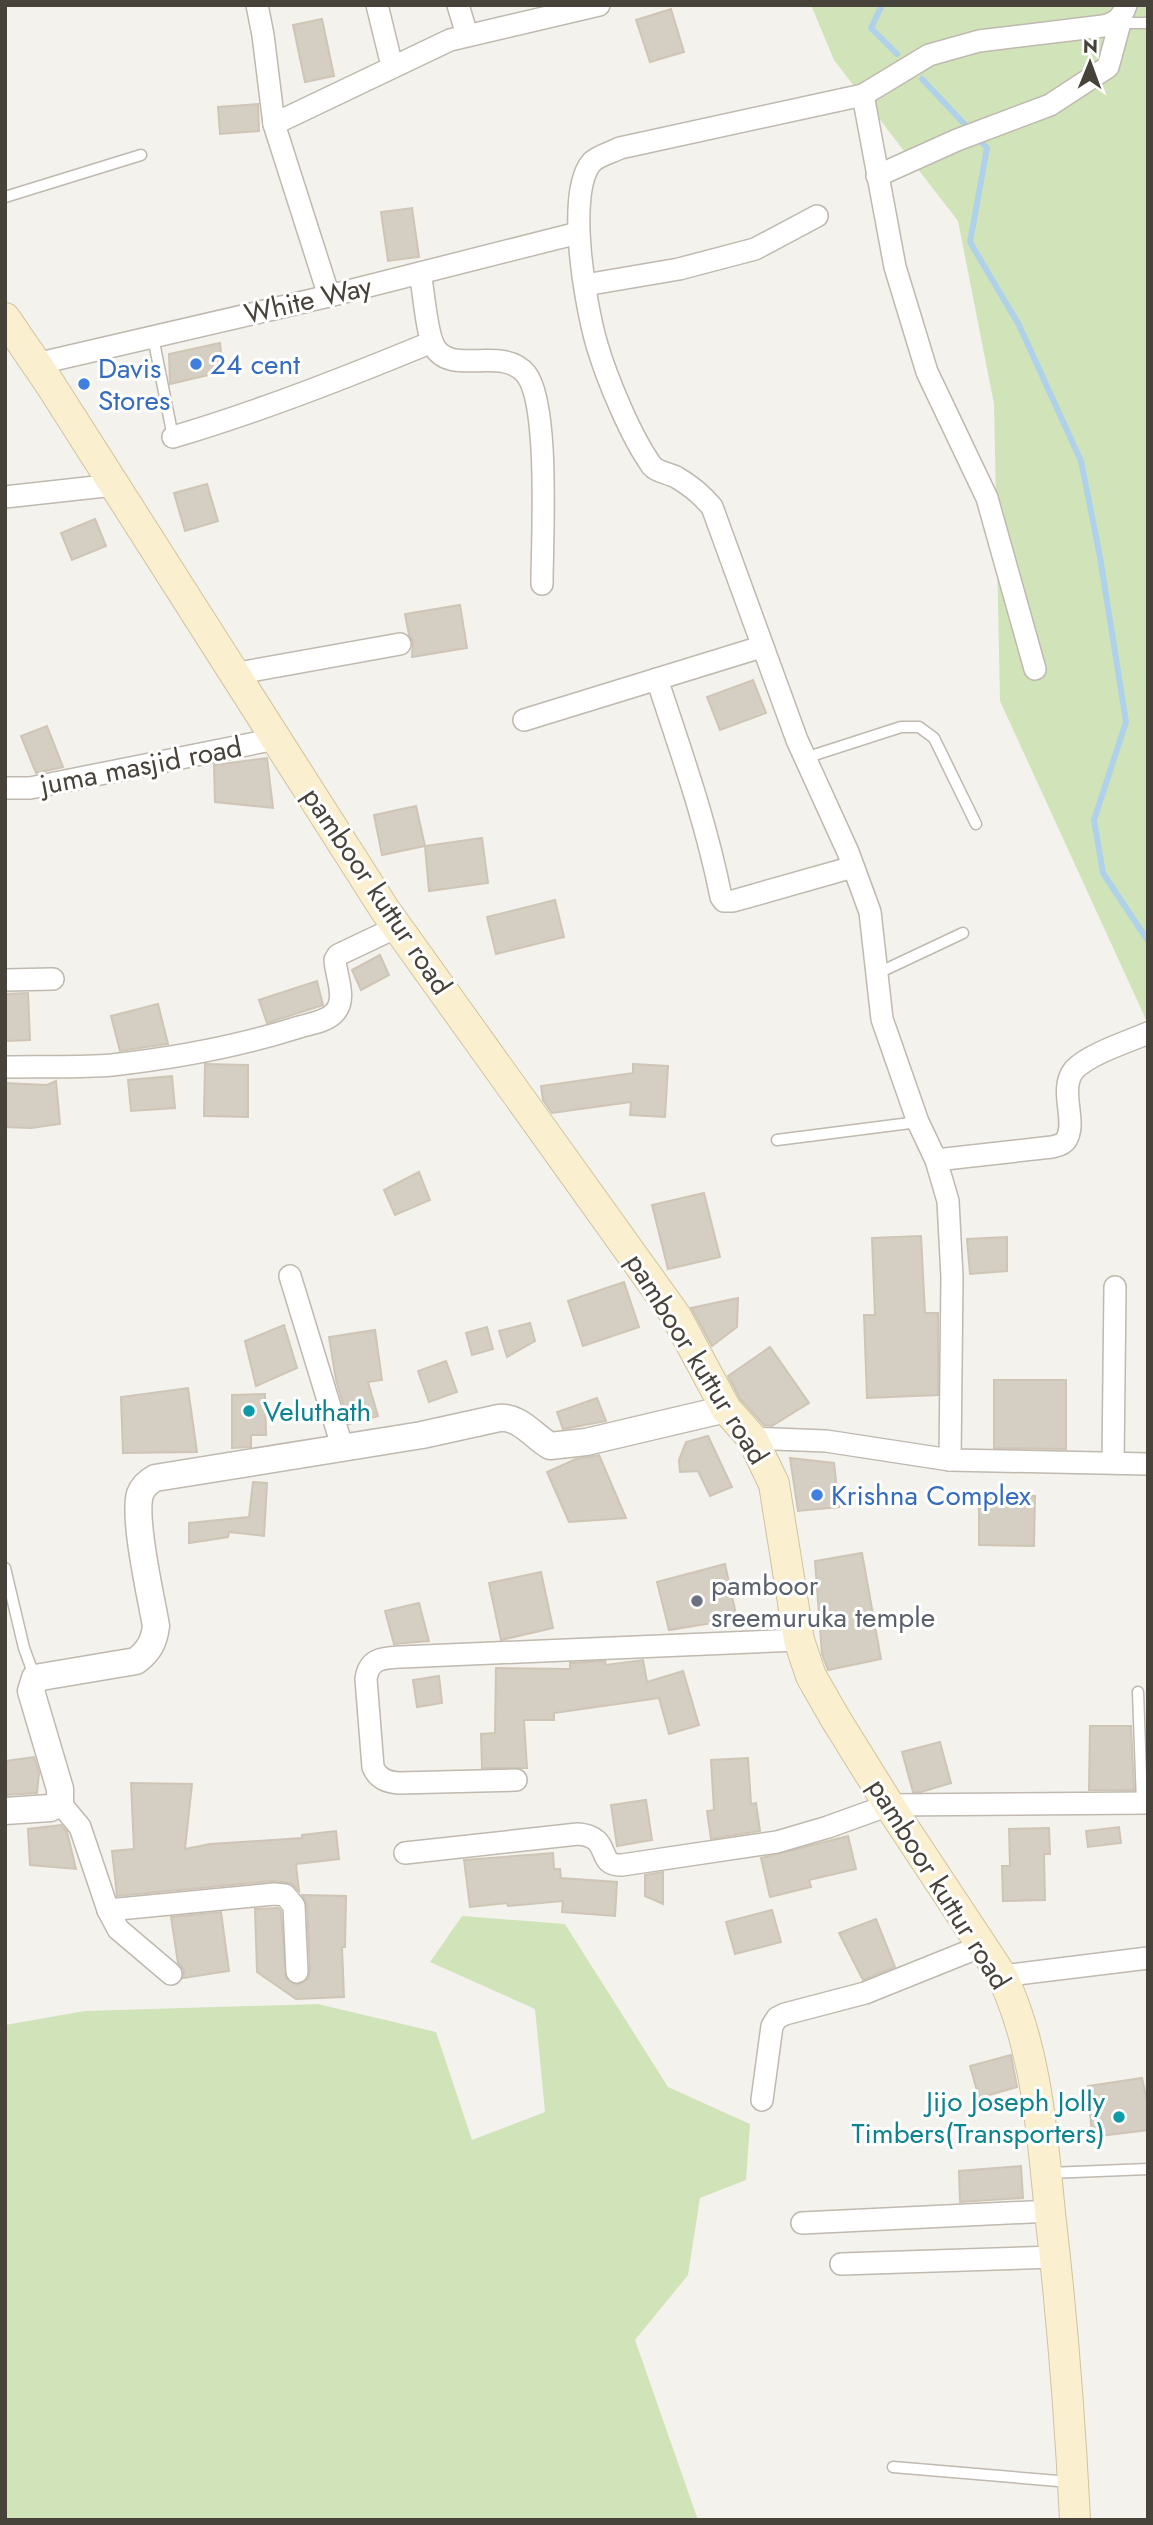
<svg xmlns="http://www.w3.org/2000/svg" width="1153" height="2525" font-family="Jost,sans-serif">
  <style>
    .green { fill: #d1e4b9 }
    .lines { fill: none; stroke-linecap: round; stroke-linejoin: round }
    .stream { stroke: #afd2ea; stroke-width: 6 }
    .building { fill: #d5cec2; stroke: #cfc5b6; stroke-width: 2 }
    .service-casing { stroke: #bfb9af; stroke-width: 13 }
    .minor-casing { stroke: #bfb9af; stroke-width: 24 }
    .tertiary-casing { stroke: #bfb9af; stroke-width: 29 }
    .secondary-casing { stroke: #cfc3a0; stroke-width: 32 }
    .service { stroke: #fff; stroke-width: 10 }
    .minor { stroke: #fff; stroke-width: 21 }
    .tertiary { stroke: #fff; stroke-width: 26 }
    .secondary { stroke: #faf0d0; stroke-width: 30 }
    .shop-dot { fill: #3f7fe0; stroke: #fff; stroke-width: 2.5 }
    .culture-dot { fill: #0f9aa8; stroke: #fff; stroke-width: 2.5 }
    .worship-dot { fill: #6b7280; stroke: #fff; stroke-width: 2.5 }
    .labels { text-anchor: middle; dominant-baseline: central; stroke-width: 6; stroke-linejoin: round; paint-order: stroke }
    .street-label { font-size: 28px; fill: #48433a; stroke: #fff }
    .shop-label { font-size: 28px; fill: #366cbe; stroke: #fff; text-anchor: start }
    .culture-label { font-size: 28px; fill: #0d838f; stroke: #fff; text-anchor: start }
    .worship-label { font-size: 28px; fill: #5b616d; stroke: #fff; text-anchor: start }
  </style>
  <rect width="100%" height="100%" fill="#f4f2ec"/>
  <!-- green -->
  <g class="green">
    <path d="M 811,5 L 1148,5 L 1148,1024 L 1000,701 L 994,404 L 958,221 L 834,60 Z"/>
    <path d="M 462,1916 L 565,1924 L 668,2087 L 750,2124 L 746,2180 L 700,2198 L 688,2275 L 635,2340 L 698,2520 L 5,2520 L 5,2025 L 85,2011 L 318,2004 L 436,2032 L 472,2140 L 545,2112 L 535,2009 L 430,1962 Z"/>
  </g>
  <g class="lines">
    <!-- stream -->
    <g class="stream">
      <path d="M 882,5 L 871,28 L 897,54"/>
      <path d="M 922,79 L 987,148 L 970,242 L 1019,325 L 1081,461 L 1100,557 L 1126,722 L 1094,820 L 1103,873 L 1148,941"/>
    </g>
  </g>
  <!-- building -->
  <g class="building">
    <path d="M 671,9 L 684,52 L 650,62 L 636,20 Z"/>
    <path d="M 322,19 L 334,76 L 305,82 L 293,25 Z"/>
    <path d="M 258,104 L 259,131 L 220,134 L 218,107 Z"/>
    <path d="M 412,208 L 419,257 L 388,261 L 381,212 Z"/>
    <path d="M 220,343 L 221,354 L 223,354 L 222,372 L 170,384 L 169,354 Z"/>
    <path d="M 207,484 L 218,521 L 185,531 L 174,493 Z"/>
    <path d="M 95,519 L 106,546 L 72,560 L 61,533 Z"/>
    <path d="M 460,605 L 467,648 L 412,657 L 413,642 L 409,635 L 405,614 Z"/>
    <path d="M 753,680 L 766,713 L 720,730 L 707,697 Z"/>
    <path d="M 47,726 L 63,767 L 36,773 L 21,736 Z"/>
    <path d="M 267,758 L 273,808 L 215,802 L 214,765 Z"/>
    <path d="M 416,806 L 425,846 L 382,855 L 374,815 Z"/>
    <path d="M 482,838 L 488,883 L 429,891 L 425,846 Z"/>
    <path d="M 555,900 L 564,937 L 496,954 L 487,917 Z"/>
    <path d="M 380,955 L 389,975 L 361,990 L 352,970 Z"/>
    <path d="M 317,981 L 323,1005 L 267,1023 L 259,1000 Z"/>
    <path d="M 28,993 L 30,1040 L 5,1041 L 5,994 Z"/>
    <path d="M 158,1004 L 168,1044 L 120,1051 L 111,1016 Z"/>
    <path d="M 205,1064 L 248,1065 L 248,1117 L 204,1116 Z"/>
    <path d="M 633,1064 L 668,1066 L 665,1117 L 630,1115 L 631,1102 L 552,1113 L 543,1100 L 541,1086 L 633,1073 Z"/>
    <path d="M 172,1076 L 175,1108 L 131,1111 L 128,1080 Z"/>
    <path d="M 56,1081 L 60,1124 L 31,1128 L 5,1127 L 5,1083 L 47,1085 Z"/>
    <path d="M 419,1172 L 430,1200 L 395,1215 L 384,1190 Z"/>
    <path d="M 704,1193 L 720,1257 L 668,1269 L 652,1205 Z"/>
    <path d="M 921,1236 L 925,1313 L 938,1313 L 938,1395 L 867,1398 L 864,1315 L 875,1315 L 872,1238 Z"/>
    <path d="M 1007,1237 L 1007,1271 L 970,1274 L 967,1239 Z"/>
    <path d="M 624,1282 L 639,1327 L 583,1346 L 568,1301 Z"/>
    <path d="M 738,1298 L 737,1327 L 712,1346 L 691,1308 Z"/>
    <path d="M 530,1323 L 535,1341 L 507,1357 L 499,1331 Z"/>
    <path d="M 284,1325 L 297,1368 L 256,1386 L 245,1341 Z"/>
    <path d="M 487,1327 L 493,1349 L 472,1355 L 466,1333 Z"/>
    <path d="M 375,1330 L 382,1380 L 368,1382 L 378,1416 L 349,1424 L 336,1380 L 329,1337 Z"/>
    <path d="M 770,1347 L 809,1403 L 772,1426 L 764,1425 L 740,1399 L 728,1376 Z"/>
    <path d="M 446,1361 L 457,1392 L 429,1402 L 418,1371 Z"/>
    <path d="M 994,1380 L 1066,1380 L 1066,1449 L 994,1448 Z"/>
    <path d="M 188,1388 L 197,1452 L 123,1453 L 121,1397 Z"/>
    <path d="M 265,1394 L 266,1435 L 251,1435 L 251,1447 L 232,1448 L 232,1395 Z"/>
    <path d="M 597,1398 L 606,1421 L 563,1429 L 557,1412 Z"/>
    <path d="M 708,1436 L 732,1487 L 710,1496 L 698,1471 L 680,1472 L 679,1460 L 686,1442 Z"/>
    <path d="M 599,1455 L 626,1518 L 569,1522 L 547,1472 L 576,1459 Z"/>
    <path d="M 790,1458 L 834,1463 L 839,1507 L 798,1511 Z"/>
    <path d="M 253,1482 L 267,1483 L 264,1536 L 229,1532 L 228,1537 L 189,1543 L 189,1523 L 249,1517 Z"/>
    <path d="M 979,1495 L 1035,1496 L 1034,1546 L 979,1545 Z"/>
    <path d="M 862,1553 L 881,1659 L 828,1670 L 822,1654 L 815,1561 Z"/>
    <path d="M 725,1564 L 737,1619 L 669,1630 L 657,1582 Z"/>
    <path d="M 541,1572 L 553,1628 L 501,1640 L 489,1583 Z"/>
    <path d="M 419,1603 L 429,1641 L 394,1644 L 385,1611 Z"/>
    <path d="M 643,1660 L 647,1682 L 683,1671 L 699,1725 L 669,1734 L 659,1698 L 554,1713 L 554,1720 L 524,1720 L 527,1768 L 482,1768 L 481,1734 L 495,1733 L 496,1668 L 570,1669 L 570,1663 L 605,1661 L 606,1665 Z"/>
    <path d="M 439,1676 L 442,1703 L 417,1707 L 413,1680 Z"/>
    <path d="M 1090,1726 L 1131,1726 L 1134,1790 L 1089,1790 Z"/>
    <path d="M 940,1742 L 951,1783 L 921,1792 L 913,1792 L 902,1752 Z"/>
    <path d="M 34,1757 L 39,1773 L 37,1793 L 5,1795 L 5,1761 Z"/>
    <path d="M 748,1758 L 751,1804 L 756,1803 L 760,1831 L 711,1839 L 707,1811 L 714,1810 L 711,1760 Z"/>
    <path d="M 131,1783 L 192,1784 L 185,1849 L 210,1844 L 302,1838 L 302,1835 L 336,1831 L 339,1859 L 296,1864 L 299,1891 L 291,1883 L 273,1881 L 117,1896 L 112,1851 L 134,1849 Z"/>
    <path d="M 646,1800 L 652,1840 L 617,1846 L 611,1805 Z"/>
    <path d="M 61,1825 L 67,1832 L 76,1869 L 30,1865 L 28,1829 Z"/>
    <path d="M 1119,1827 L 1121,1843 L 1088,1847 L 1086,1831 Z"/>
    <path d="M 1049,1828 L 1050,1854 L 1044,1854 L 1045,1900 L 1003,1901 L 1002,1866 L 1010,1866 L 1009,1829 Z"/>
    <path d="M 848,1836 L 856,1869 L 809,1880 L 811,1887 L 770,1897 L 761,1858 Z"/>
    <path d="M 553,1853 L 554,1869 L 560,1869 L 561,1878 L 617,1882 L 615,1916 L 562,1912 L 563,1901 L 508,1906 L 507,1903 L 470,1907 L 464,1860 Z"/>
    <path d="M 663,1872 L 663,1904 L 645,1896 L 645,1875 Z"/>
    <path d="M 302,1895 L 346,1896 L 345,1947 L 342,1947 L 344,1997 L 296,1999 L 257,1972 L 255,1909 L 278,1908 L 281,1911 L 286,1978 L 297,1985 L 308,1979 L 310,1971 L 307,1905 Z"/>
    <path d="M 772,1910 L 781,1942 L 735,1954 L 726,1922 Z"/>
    <path d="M 221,1912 L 229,1971 L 183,1978 L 184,1970 L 178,1963 L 171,1917 Z"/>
    <path d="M 876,1919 L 895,1967 L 863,1980 L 839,1933 Z"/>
    <path d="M 1011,2055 L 1017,2087 L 979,2098 L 970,2066 Z"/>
    <path d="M 1142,2078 L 1148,2105 L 1148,2130 L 1092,2137 L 1088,2086 Z"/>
    <path d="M 1021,2166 L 1023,2198 L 960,2202 L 959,2171 Z"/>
  </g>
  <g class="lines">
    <defs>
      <g id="service">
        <path d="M 1118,23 L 1148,23"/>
        <path d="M 5,197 L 141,155"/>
        <path d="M 153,337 L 173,437"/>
        <path d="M 805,758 L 901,727 L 919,727 L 934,738 L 976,824"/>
        <path d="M 876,974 L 963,933"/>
        <path d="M 777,1140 L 918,1122"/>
        <path d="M 5,1568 L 24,1648 L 35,1678"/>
        <path d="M 1138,1692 L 1142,1803"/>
        <path d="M 1049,2173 L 1148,2169"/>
        <path d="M 893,2467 L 1070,2482"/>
      </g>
      <g id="minor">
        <path d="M 257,5 L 263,35 L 274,124 L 329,296"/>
        <path d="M 377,5 L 392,66"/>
        <path d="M 458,5 L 467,35"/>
        <path d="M 863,95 L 895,267 L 927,372 L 987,498 L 1035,669"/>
        <path d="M 274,124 L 450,40 L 599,5"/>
        <path d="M 877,176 L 957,140 L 1050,105 L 1108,67 L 1120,23"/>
        <path d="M 420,273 C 424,292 426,331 434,346 C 450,377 503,345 526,374 C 550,404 542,541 542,584"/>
        <path d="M 585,285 L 679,269 L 755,249 L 817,216"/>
        <path d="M 36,364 L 329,296 L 578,233"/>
        <path d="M 173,437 C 261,411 347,377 432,342"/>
        <path d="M 5,497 L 114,485"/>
        <path d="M 233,674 L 400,644"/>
        <path d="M 657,679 C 681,752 706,821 721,897 L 724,901 L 733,901 L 853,867"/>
        <path d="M 524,720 L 761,647"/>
        <path d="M 5,788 L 30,788 L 276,739"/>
        <path d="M 5,980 L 53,979"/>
        <path d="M 5,1067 C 41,1066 77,1068 112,1065 C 175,1058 236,1047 296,1028 C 308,1024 327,1022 335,1012 C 347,999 336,976 335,960 L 338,955 L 397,927"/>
        <path d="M 936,1160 L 1052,1147 C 1056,1146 1063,1145 1066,1140 C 1078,1122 1058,1090 1074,1070 C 1089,1054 1127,1042 1148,1033"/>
        <path d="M 290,1276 L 342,1446"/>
        <path d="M 752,1438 L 826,1441 L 950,1460 L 1148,1464"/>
        <path d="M 950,1460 L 952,1277 L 948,1201 L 936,1160 L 918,1122 L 882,1019 L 870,912 L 848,852 L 797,740 L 712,507 C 702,495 690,485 676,477 C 668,473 657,472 652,466 C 631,437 607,379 597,345 C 586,308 565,192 592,162 C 598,156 612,152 620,148 L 863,95 L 929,55 L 979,41 L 1103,26 C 1116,23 1122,18 1126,5"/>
        <path d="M 1113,1462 L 1115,1287"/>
        <path d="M 516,1780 L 399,1783 C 387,1782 378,1779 373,1767 L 366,1679 C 369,1658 383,1658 401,1657 L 799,1640"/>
        <path d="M 60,1803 L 80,1827 L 108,1910 L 118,1929 L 171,1974"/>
        <path d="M 405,1853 L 578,1834 C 614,1837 594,1866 622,1865 L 777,1842 L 828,1827 L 889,1805 L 1148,1803"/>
        <path d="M 108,1910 L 274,1894 L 285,1895 L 294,1906 L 297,1972"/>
        <path d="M 1002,1976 L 1148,1958"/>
        <path d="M 762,2100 L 772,2026 L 777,2018 L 785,2014 L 865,1993 L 982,1946"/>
        <path d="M 802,2223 L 1050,2211"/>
        <path d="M 841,2264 L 1055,2257"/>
      </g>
      <path id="tertiary" d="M 5,1811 L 50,1808 L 60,1803 L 60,1789 L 31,1691 L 35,1678 L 136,1661 C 149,1651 154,1642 156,1626 C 151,1597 133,1519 140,1494 C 143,1486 148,1482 155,1478 L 422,1435 L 499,1418 C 520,1416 533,1436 550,1446 L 586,1442 L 726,1409"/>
      <path id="secondary" d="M 5,318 L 50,384 L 385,910 L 676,1316 L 726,1409 L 752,1438 L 774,1484 L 799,1640 L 811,1676 L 835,1718 L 889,1805 L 1002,1976 C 1037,2050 1042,2133 1050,2213 C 1062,2315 1070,2418 1075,2520"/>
    </defs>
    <!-- service casing -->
    <use href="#service" class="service-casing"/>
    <!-- minor casing -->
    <use href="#minor" class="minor-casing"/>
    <!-- tertiary casing -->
    <use href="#tertiary" class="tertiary-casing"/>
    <!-- secondary casing -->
    <use href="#secondary" class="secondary-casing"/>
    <!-- service -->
    <use href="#service" class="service"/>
    <!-- minor -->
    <use href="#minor" class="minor"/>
    <!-- tertiary -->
    <use href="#tertiary" class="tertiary"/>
    <!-- secondary -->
    <use href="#secondary" class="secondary"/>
  </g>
  <!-- markers -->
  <g class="shop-dot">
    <circle cx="196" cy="364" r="7"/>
    <circle cx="84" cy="384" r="7"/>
    <circle cx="817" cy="1495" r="7"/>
  </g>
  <g class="culture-dot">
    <circle cx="249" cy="1411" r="7"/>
    <circle cx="1119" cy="2117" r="7"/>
  </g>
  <circle class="worship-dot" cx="697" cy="1601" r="7"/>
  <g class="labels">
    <!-- street labels -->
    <g class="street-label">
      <text transform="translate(308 300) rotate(-13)">White Way</text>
      <text transform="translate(141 766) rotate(-11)">juma masjid road</text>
      <text transform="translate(377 891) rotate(56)">pamboor kuttur road</text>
      <text transform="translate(697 1359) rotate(58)">pamboor kuttur road</text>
      <text transform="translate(939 1884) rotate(58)">pamboor kuttur road</text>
    </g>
    <!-- shop labels -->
    <g class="shop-label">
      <text x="210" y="364">24 cent</text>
      <text x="98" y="368">Davis<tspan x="98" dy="32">Stores</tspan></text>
      <text x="831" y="1495">Krishna Complex</text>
    </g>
    <!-- culture labels -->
    <g class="culture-label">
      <text x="263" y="1411">Veluthath</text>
      <text x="1105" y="2101" text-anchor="end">Jijo Joseph Jolly<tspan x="1105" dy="32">Timbers(Transporters)</tspan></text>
    </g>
    <!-- worship labels -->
    <g class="worship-label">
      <text x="711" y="1585">pamboor<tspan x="711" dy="32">sreemuruka temple</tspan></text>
    </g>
  </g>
  <!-- border -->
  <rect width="1153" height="2525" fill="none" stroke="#48433a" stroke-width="14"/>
  <!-- north arrow -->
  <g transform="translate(1090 63) rotate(1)" stroke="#ffffff" stroke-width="5" paint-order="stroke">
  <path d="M0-5L12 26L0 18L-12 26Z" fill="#48433a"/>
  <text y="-10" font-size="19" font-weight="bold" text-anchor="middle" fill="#48433a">N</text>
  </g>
</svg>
